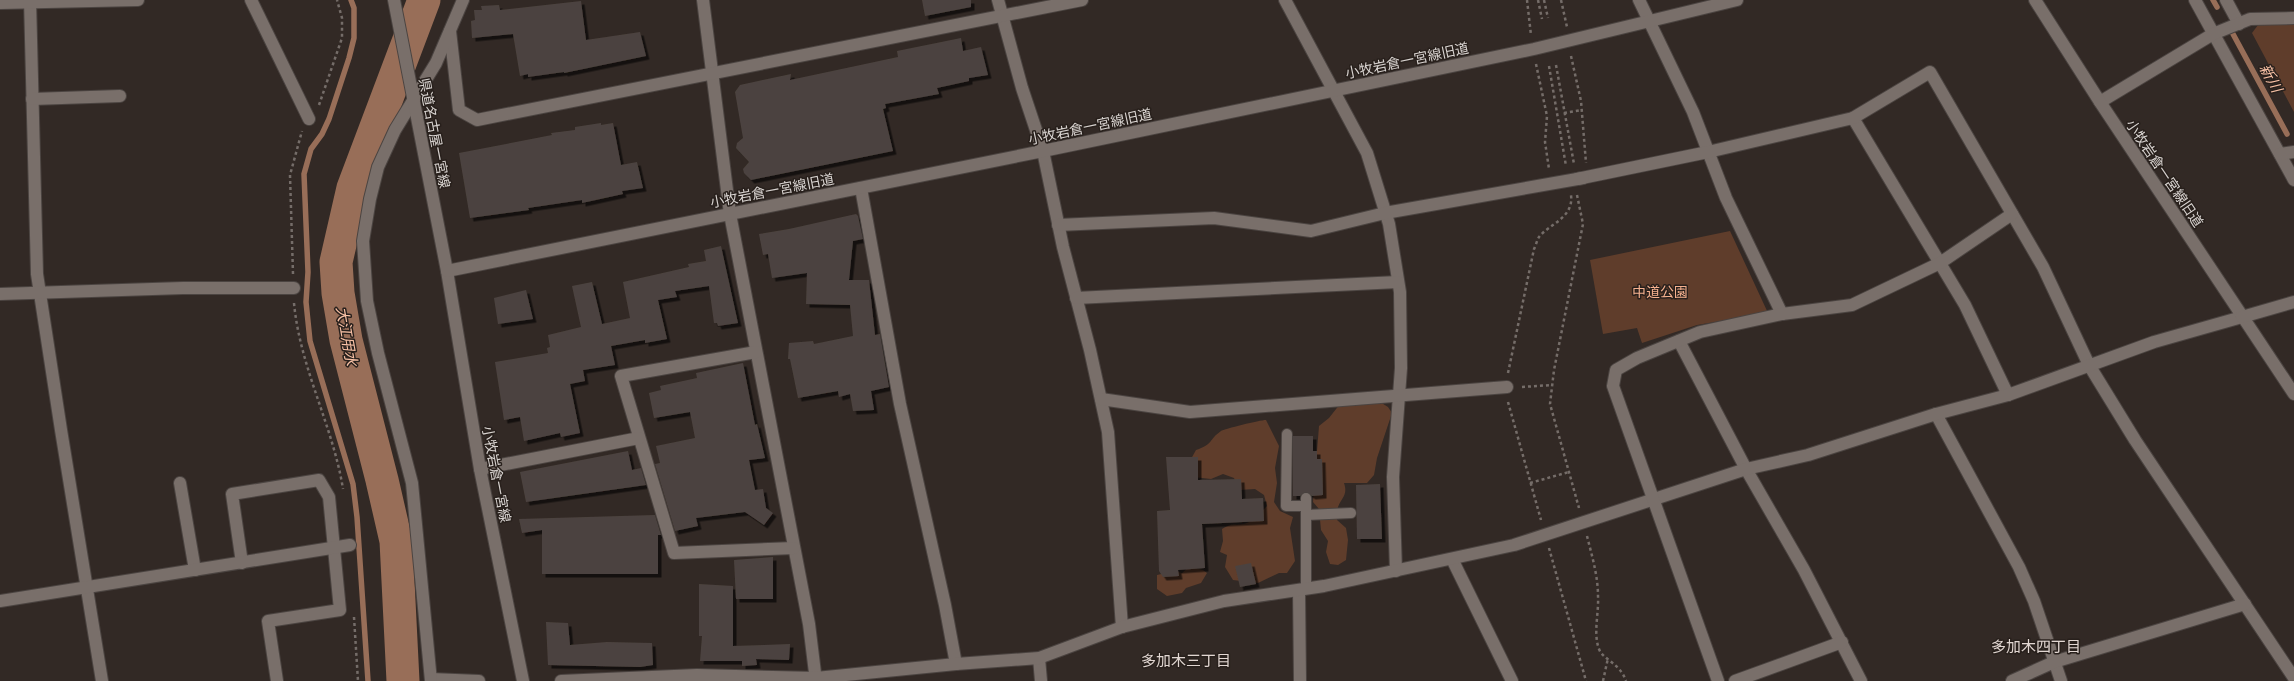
<svg xmlns="http://www.w3.org/2000/svg" width="2294" height="681" font-family="'Titillium Web','Noto Sans JP',sans-serif">
  <style>
    .green { fill: #5f3d2b }
    .lines { fill: none; stroke-linecap: round; stroke-linejoin: round }
    .stream { stroke: #986e58; stroke-width: 5.5 }
    .river { stroke: #986e58; stroke-width: 33 }
    .building { fill: #4c433f; filter: url(#shadow) }
    .lane-casing { stroke: #4b4441; stroke-width: 12 }
    .street-casing { stroke: #4b4441; stroke-width: 14 }
    .secondary-casing { stroke: #4b4441; stroke-width: 14 }
    .path { stroke: #756d69; stroke-width: 2.5; stroke-dasharray: 3 3; stroke-linecap: butt }
    .lane { stroke: #796f6a; stroke-width: 10 }
    .street { stroke: #796f6a; stroke-width: 12 }
    .secondary { stroke: #796f6a; stroke-width: 12 }
    .labels { text-anchor: middle; dominant-baseline: central; stroke-width: 3; stroke-linejoin: round; paint-order: stroke }
    .street-label { font-size: 14px; fill: #d9d4d1; stroke: #28201c }
    .park-label { font-size: 14px; fill: #f5b18f; stroke: #28201c }
    .water-label { font-size: 15px; font-style: italic; fill: #f9c2a6; stroke: #28201c }
    .neighbourhood-label { font-size: 15px; fill: #e1d6d1; stroke: #28201c }
  </style>
  <defs>
    <filter id="shadow"><feDropShadow dx="3.5" dy="3.5" stdDeviation="0" flood-color="#0009"/></filter>
  </defs>
  <rect width="100%" height="100%" fill="#322925"/>
  <!-- green -->
  <g class="green">
    <path d="M 2294,24 L 2294,112 L 2252,33 L 2258,25 Z"/>
    <path d="M 1730,231 L 1768,313 L 1697,325 L 1642,343 L 1637,328 L 1603,334 L 1590,260 Z"/>
    <path d="M 1380,402 L 1388,407 L 1392,413 L 1377,458 L 1374,475 L 1367,483 L 1344,483 C 1348,495 1342,497 1338,507 C 1337,511 1337,517 1337,520 L 1346,528 L 1348,540 L 1346,560 L 1338,565 L 1330,564 L 1326,552 L 1328,541 L 1321,530 L 1319,509 L 1313,502 L 1319,426 L 1329,418 L 1340,404 L 1369,404 Z"/>
    <path d="M 1266,420 L 1279,446 L 1275,468 L 1277,483 L 1274,502 L 1280,511 L 1293,517 L 1290,528 L 1295,561 L 1287,573 L 1279,573 L 1258,583 L 1233,580 L 1225,567 L 1227,555 L 1220,552 L 1223,541 L 1222,529 C 1235,522 1232,526 1244,524 C 1253,522 1260,513 1267,506 L 1264,495 L 1255,489 L 1239,490 L 1234,478 L 1223,474 L 1211,479 L 1193,477 L 1191,459 L 1196,450 C 1214,444 1208,440 1221,431 C 1224,429 1260,420 1266,420 Z"/>
    <path d="M 1189,567 L 1203,570 L 1207,573 L 1201,583 L 1186,588 L 1182,593 L 1167,596 L 1157,589 L 1157,575 L 1174,571 L 1182,573 Z"/>
  </g>
  <g class="lines">
    <!-- stream -->
    <g class="stream">
      <path d="M 351,0 L 354,8 L 354,38 L 349,58 L 329,119 L 322,134 L 311,149 L 304,174 L 308,272 L 306,302 L 310,341 L 353,484 L 357,517 L 368,681"/>
      <path d="M 2213,0 L 2217,7"/>
      <path d="M 2233,34 L 2287,134"/>
    </g>
    <!-- river -->
    <path class="river" d="M 403,681 L 396,541 L 382,480 L 346,340 L 338,293 L 336,262 L 353,188 L 424,0"/>
  </g>
  <!-- building -->
  <g class="building">
    <path d="M 922,0 L 971,0 L 971,7 L 925,16 Z"/>
    <path d="M 581,1 L 586,40 L 640,32 L 646,56 L 564,73 L 564,72 L 528,77 L 528,74 L 520,76 L 513,34 L 472,38 L 471,21 L 475,20 L 474,10 L 482,10 L 481,6 L 499,5 L 500,10 Z"/>
    <path d="M 961,38 L 963,51 L 981,47 L 988,75 L 969,78 L 969,81 L 937,88 L 939,94 L 885,104 L 886,108 L 883,109 L 893,151 L 751,180 L 744,173 L 743,169 L 749,162 L 736,148 L 737,143 L 743,138 L 735,92 L 740,85 L 791,74 L 790,80 L 898,57 L 897,51 Z"/>
    <path d="M 601,123 L 601,125 L 613,123 L 621,165 L 637,162 L 643,188 L 622,191 L 623,194 L 582,203 L 582,200 L 528,208 L 529,210 L 470,218 L 459,153 L 552,135 L 551,133 L 575,130 L 575,127 Z"/>
    <path d="M 856,214 L 858,216 L 863,239 L 853,241 L 849,280 L 869,280 L 875,335 L 880,334 L 889,387 L 871,391 L 874,410 L 853,411 L 850,394 L 839,397 L 838,391 L 798,398 L 790,359 L 788,359 L 789,343 L 813,341 L 814,344 L 853,336 L 850,305 L 806,304 L 807,273 L 772,278 L 768,254 L 763,255 L 759,234 L 789,229 Z"/>
    <path d="M 721,246 L 738,323 L 718,326 L 717,323 L 714,323 L 709,286 L 675,291 L 677,297 L 658,300 L 667,339 L 645,343 L 645,340 L 611,346 L 615,365 L 583,370 L 585,381 L 570,384 L 580,433 L 561,437 L 560,433 L 524,441 L 520,417 L 504,420 L 495,362 L 548,353 L 547,348 L 550,347 L 548,335 L 581,327 L 572,286 L 592,282 L 602,324 L 630,318 L 623,282 L 689,267 L 688,264 L 706,261 L 704,250 Z"/>
    <path d="M 526,290 L 533,319 L 498,324 L 494,298 Z"/>
    <path d="M 743,363 L 755,425 L 757,424 L 765,458 L 749,460 L 755,490 L 763,489 L 766,508 L 773,513 L 764,525 L 745,512 L 696,518 L 698,526 L 675,531 L 655,464 L 660,463 L 656,446 L 695,438 L 690,412 L 654,418 L 649,393 L 661,390 L 660,386 L 697,378 L 696,373 Z"/>
    <path d="M 1293,436 L 1313,436 L 1313,451 L 1317,451 L 1317,459 L 1322,459 L 1323,495 L 1312,496 L 1306,492 L 1300,496 L 1293,496 Z"/>
    <path d="M 628,451 L 632,470 L 641,468 L 646,485 L 526,502 L 520,472 Z"/>
    <path d="M 1166,457 L 1198,457 L 1198,480 L 1241,479 L 1242,499 L 1263,498 L 1264,521 L 1202,524 L 1205,568 L 1178,570 L 1179,576 L 1163,577 L 1159,571 L 1157,511 L 1170,510 Z"/>
    <path d="M 1380,484 L 1382,539 L 1357,539 L 1356,485 Z"/>
    <path d="M 655,515 L 661,535 L 658,535 L 658,574 L 542,574 L 542,530 L 522,533 L 519,519 Z"/>
    <path d="M 773,557 L 773,599 L 736,599 L 734,560 Z"/>
    <path d="M 1251,563 L 1256,584 L 1240,587 L 1235,566 Z"/>
    <path d="M 699,584 L 733,586 L 733,646 L 790,644 L 789,660 L 756,659 L 757,665 L 742,666 L 742,661 L 700,661 L 702,636 L 699,636 Z"/>
    <path d="M 546,622 L 568,623 L 570,645 L 607,642 L 652,643 L 653,665 L 640,667 L 548,665 Z"/>
  </g>
  <g class="lines">
    <defs>
      <g id="lane">
        <path d="M 1287,434 L 1286,506 L 1306,506"/>
        <path d="M 1306,515 L 1351,513"/>
        <path d="M 1306,589 L 1306,498"/>
      </g>
      <g id="street">
        <path d="M 30,0 L 37,274 L 61,430 L 102,681"/>
        <path d="M 251,0 L 309,119"/>
        <path d="M 703,0 L 730,214 L 809,624 L 816,681"/>
        <path d="M 998,0 L 1022,88 L 1043,151 L 1063,247 L 1090,350 L 1108,432 L 1122,627"/>
        <path d="M 1285,0 L 1367,153 L 1389,224 L 1400,292 L 1401,368 L 1393,477 L 1396,571"/>
        <path d="M 1639,0 L 1693,112 L 1726,198 L 1782,314"/>
        <path d="M 2195,0 L 2294,180"/>
        <path d="M 2226,0 L 2239,24"/>
        <path d="M 0,3 L 138,0"/>
        <path d="M 450,31 L 459,110 L 477,120 L 1082,0"/>
        <path d="M 32,99 L 120,96"/>
        <path d="M 2100,102 L 2213,34 L 2250,19 L 2294,18"/>
        <path d="M 1853,118 L 1965,305 L 2008,395"/>
        <path d="M 2280,154 L 2294,152"/>
        <path d="M 1577,179 L 1708,152 L 1853,118 L 1930,72 L 2043,267 L 2089,365 L 2135,440 L 2294,678"/>
        <path d="M 861,188 L 900,404 L 945,605 L 956,664"/>
        <path d="M 1058,225 L 1214,218 L 1311,231 L 1385,213 L 1583,178"/>
        <path d="M 0,294 L 183,288 L 294,288"/>
        <path d="M 1076,298 L 1398,282"/>
        <path d="M 1679,341 L 1746,469 L 1804,570 L 1861,681"/>
        <path d="M 756,352 L 621,376 L 674,553 L 794,548"/>
        <path d="M 1101,399 L 1190,412 L 1507,387"/>
        <path d="M 1936,414 L 2019,567 L 2034,601 L 2061,681"/>
        <path d="M 480,469 L 639,438"/>
        <path d="M 180,483 L 195,570"/>
        <path d="M 1452,559 L 1512,681"/>
        <path d="M 242,563 L 232,494 L 319,480 L 329,497 L 340,610 L 268,621 L 277,681"/>
        <path d="M 1299,590 L 1300,681"/>
        <path d="M 0,601 L 350,545"/>
        <path d="M 1039,658 L 1041,681"/>
        <path d="M 431,679 L 479,681"/>
        <path d="M 431,681 L 412,483 L 378,353 L 367,301 L 363,241 L 370,199 L 378,167 L 395,130 L 436,63 L 463,0"/>
        <path d="M 561,681 L 697,675 L 816,678 L 956,664 L 1039,658 L 1122,627 L 1224,601 L 1324,586 L 1514,545 L 1746,469 L 1808,455 L 1936,414 L 2008,395 L 2154,342 L 2242,317"/>
        <path d="M 1718,681 L 1613,386 L 1616,370 L 1637,358 L 1700,332 L 1782,314 L 1852,305 L 1940,263 L 2012,214"/>
        <path d="M 1735,681 L 1842,642"/>
        <path d="M 2012,681 L 2054,662 L 2245,604"/>
      </g>
      <g id="secondary">
        <path d="M 394,0 L 447,271 L 480,469 L 523,681"/>
        <path d="M 2035,0 L 2100,102 L 2294,394"/>
        <path d="M 447,271 L 1043,151 L 1534,49 L 1737,0"/>
        <path d="M 2242,317 L 2294,302"/>
      </g>
    </defs>
    <!-- lane casing -->
    <use href="#lane" class="lane-casing"/>
    <!-- street casing -->
    <use href="#street" class="street-casing"/>
    <!-- secondary casing -->
    <use href="#secondary" class="secondary-casing"/>
    <!-- path -->
    <g class="path">
      <path d="M 1527,0 L 1531,35"/>
      <path d="M 1538,0 L 1542,19"/>
      <path d="M 1544,0 L 1548,18"/>
      <path d="M 1561,0 L 1567,27"/>
      <path d="M 1571,56 L 1581,101 L 1586,163"/>
      <path d="M 1536,64 L 1547,116 L 1545,142 L 1549,169"/>
      <path d="M 1556,65 L 1574,164"/>
      <path d="M 1549,66 L 1566,166"/>
      <path d="M 319,105 L 342,38 L 342,18 L 337,0"/>
      <path d="M 1564,113 L 1582,110"/>
      <path d="M 1577,195 L 1583,224 L 1554,370 L 1550,404 L 1579,508"/>
      <path d="M 293,274 L 290,175 L 302,131"/>
      <path d="M 294,303 C 300,368 333,426 343,489"/>
      <path d="M 1508,373 L 1534,249 C 1536,245 1537,240 1539,237 C 1549,224 1574,218 1571,195"/>
      <path d="M 1522,387 L 1552,385"/>
      <path d="M 1508,402 L 1541,520"/>
      <path d="M 1530,483 L 1569,472"/>
      <path d="M 1587,536 C 1592,556 1598,576 1598,596 C 1599,613 1593,633 1599,649 C 1603,660 1620,663 1626,681"/>
      <path d="M 1549,548 L 1586,681"/>
      <path d="M 354,617 L 358,681"/>
      <path d="M 1603,681 L 1608,658"/>
    </g>
    <!-- lane -->
    <use href="#lane" class="lane"/>
    <!-- street -->
    <use href="#street" class="street"/>
    <!-- secondary -->
    <use href="#secondary" class="secondary"/>
  </g>
  <g class="labels">
    <!-- street labels -->
    <g class="street-label">
      <text transform="translate(1407 60) rotate(-12)">小牧岩倉一宮線旧道</text>
      <text transform="translate(1090 126) rotate(-12)">小牧岩倉一宮線旧道</text>
      <text transform="translate(435 133) rotate(79)">県道名古屋一宮線</text>
      <text transform="translate(2165 173) rotate(56)">小牧岩倉一宮線旧道</text>
      <text transform="translate(772 190) rotate(-11)">小牧岩倉一宮線旧道</text>
      <text transform="translate(497 474) rotate(79)">小牧岩倉一宮線</text>
    </g>
    <!-- park labels -->
    <g class="park-label">
      <text x="1660" y="291">中道公園</text>
    </g>
    <!-- water labels -->
    <g class="water-label">
      <text transform="translate(2271 78) rotate(62)">新川</text>
      <text transform="translate(347 336) rotate(80)">大江用水</text>
    </g>
    <!-- neighbourhood labels -->
    <g class="neighbourhood-label">
      <text x="2036" y="646">多加木四丁目</text>
      <text x="1186" y="660">多加木三丁目</text>
    </g>
  </g>
</svg>
